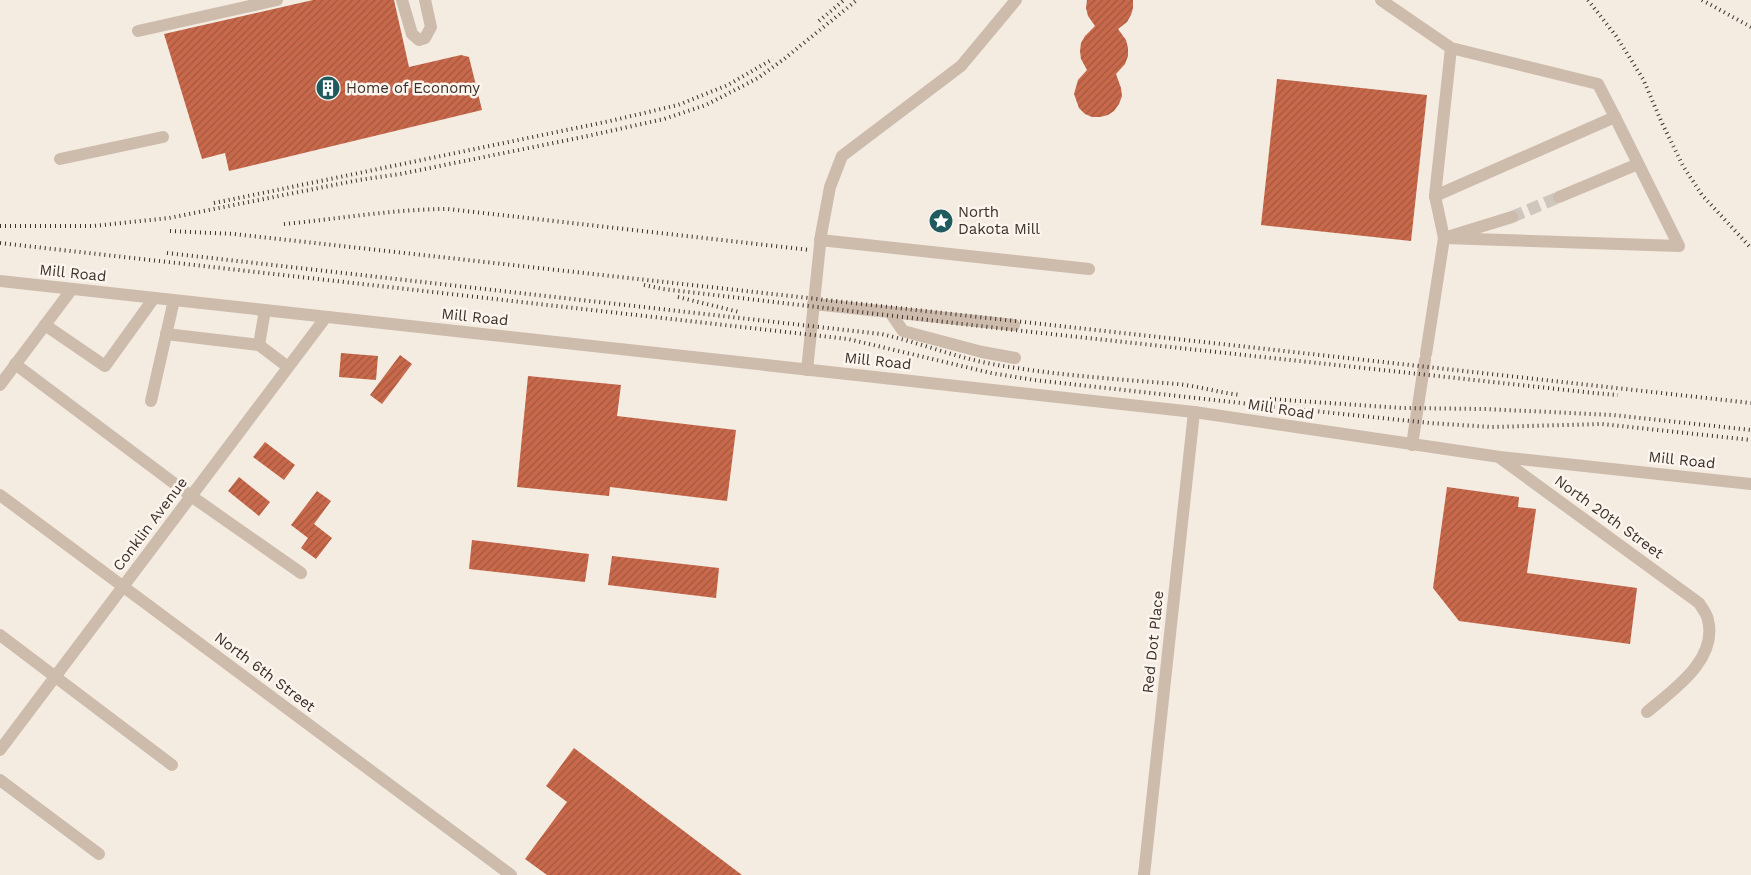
<svg xmlns="http://www.w3.org/2000/svg" width="1751" height="875" font-family="'Work Sans',sans-serif">
  <style>
    .building { fill: url(#building-hatch) }
    .lines { fill: none; stroke-linecap: round; stroke-linejoin: round }
    .minor-tunnel { stroke: #cfc6bd; stroke-width: 12; stroke-dasharray: 12 6; stroke-linecap: butt }
    .minor { stroke: #cdbbac; stroke-width: 12 }
    .rail { stroke: #3b302b; stroke-width: 4; stroke-dasharray: 1 4; stroke-linecap: butt }
    .labels { text-anchor: middle; dominant-baseline: central; stroke-width: 5; stroke-linejoin: round; paint-order: stroke }
    .poi-label { font-size: 15px; fill: #3b302b; stroke: #fbf5ee; text-anchor: start }
    .street-label { font-size: 15px; fill: #3b302b; stroke: #fbf5ee }
  </style>
  <defs>
    <pattern id="building-hatch" width="6" height="6" patternUnits="userSpaceOnUse" patternTransform="scale(1.25)"><rect width="6" height="6" fill="#c8694b"/><path d="M-1 1l2-2M0 6l6-6M5 7l2-2" fill="none" stroke="#a4573f"/></pattern>
  </defs>
  <rect width="100%" height="100%" fill="#f4ebe1"/>
  <!-- building -->
  <g class="building">
    <path d="M 313,0 L 394,0 L 409,67 L 461,55 L 469,57 L 482,110 L 229,171 L 225,153 L 202,159 L 164,34 Z"/>
    <path d="M 1087,0 L 1133,0 L 1133,8 L 1131,15 L 1127,22 L 1118,29 L 1126,40 L 1128,48 L 1128,56 L 1125,64 L 1116,74 L 1121,88 L 1122,96 L 1119,104 L 1114,111 L 1108,115 L 1100,117 L 1092,117 L 1085,114 L 1079,108 L 1074,94 L 1078,80 L 1087,70 L 1081,59 L 1080,51 L 1081,43 L 1085,36 L 1095,26 L 1088,16 L 1086,8 Z"/>
    <path d="M 1277,79 L 1427,95 L 1411,241 L 1261,225 Z"/>
    <path d="M 341,353 L 378,356 L 376,380 L 339,377 Z"/>
    <path d="M 400,355 L 412,364 L 382,404 L 370,395 Z"/>
    <path d="M 528,376 L 621,385 L 617,416 L 736,430 L 727,501 L 610,487 L 609,496 L 517,487 Z"/>
    <path d="M 265,442 L 295,465 L 284,480 L 253,457 Z"/>
    <path d="M 239,477 L 270,502 L 259,516 L 228,491 Z"/>
    <path d="M 1447,487 L 1519,497 L 1518,507 L 1536,509 L 1527,573 L 1637,588 L 1630,644 L 1459,621 L 1433,588 Z"/>
    <path d="M 317,491 L 331,501 L 314,524 L 332,538 L 316,559 L 301,548 L 308,538 L 291,525 Z"/>
    <path d="M 472,540 L 589,554 L 585,582 L 469,569 Z"/>
    <path d="M 612,556 L 719,568 L 716,598 L 608,585 Z"/>
    <path d="M 574,748 L 742,875 L 547,875 L 525,859 L 567,802 L 546,786 Z"/>
  </g>
  <g class="lines">
    <!-- minor-tunnel -->
    <path class="minor-tunnel" d="M 1512,217 L 1559,197"/>
    <!-- minor -->
    <g class="minor">
      <path d="M 402,0 L 412,34 L 419,40 L 425,38 L 431,27 L 425,0"/>
      <path d="M 1381,0 L 1451,48 L 1598,84 L 1615,117 L 1435,196 L 1451,48"/>
      <path d="M 138,31 L 277,0"/>
      <path d="M 60,159 L 163,137"/>
      <path d="M 1435,196 L 1444,238 L 1679,246 L 1615,117"/>
      <path d="M 1559,197 L 1638,164"/>
      <path d="M 820,240 L 1089,269"/>
      <path d="M 0,281 L 1194,412 L 1500,457 L 1751,484"/>
      <path d="M 813,304 L 1014,325"/>
      <path d="M 890,312 L 903,331 L 982,352 L 1015,358"/>
      <path d="M 45,325 L 105,366 L 154,298"/>
      <path d="M 166,334 L 259,345 L 265,310"/>
      <path d="M 259,345 L 288,367"/>
      <path d="M 1426,354 L 1444,238 L 1512,217"/>
      <path d="M 15,364 L 191,496 L 301,573"/>
      <path d="M 807,370 L 821,235 L 830,187 L 842,156 L 961,66 L 1016,0"/>
      <path d="M 0,385 L 72,289"/>
      <path d="M 151,401 L 174,300"/>
      <path d="M 1412,445 L 1425,360"/>
      <path d="M 1500,458 L 1699,603 C 1702,608 1707,614 1708,620 C 1718,660 1673,690 1647,712"/>
      <path d="M 0,495 L 511,875"/>
      <path d="M 0,635 L 172,765"/>
      <path d="M 0,750 L 326,317"/>
      <path d="M 0,780 L 99,854"/>
      <path d="M 1144,875 L 1194,412"/>
    </g>
    <!-- rail -->
    <g class="rail">
      <path d="M 1588,0 L 1616,36 L 1643,79 L 1662,123 L 1683,166 L 1702,195 L 1751,248"/>
      <path d="M 1702,0 L 1751,27"/>
      <path d="M 819,21 L 844,0"/>
      <path d="M 214,203 L 610,121 L 678,105 L 728,85 L 773,59"/>
      <path d="M 284,224 C 339,219 393,209 448,209 L 810,250"/>
      <path d="M 0,226 L 93,226 L 169,218 L 359,180 L 400,174 L 583,137 L 664,119 L 706,105 L 758,78 L 784,59 L 857,0"/>
      <path d="M 170,231 L 234,234 L 1751,403"/>
      <path d="M 0,243 L 848,339 L 991,373 L 1034,380 L 1304,410 L 1430,423 L 1491,427 L 1602,424 L 1751,440"/>
      <path d="M 167,253 L 881,334 C 918,342 954,357 992,364 C 1053,375 1115,379 1177,384 C 1198,386 1220,393 1241,395"/>
      <path d="M 644,285 L 663,289 L 1014,330 L 1594,393 L 1618,395"/>
      <path d="M 678,297 L 739,312"/>
      <path d="M 1270,399 L 1402,408 L 1485,409 L 1613,415 L 1751,430"/>
    </g>
  </g>
  <!-- icons -->
  <defs>
    <symbol id="building-disc" viewBox="-11 -11 22 22"><circle r="9.5" fill="#1f5a5e" stroke="#fbf5ee"/><path d="M-4-6H4V6H1V3H-1V6H-4ZM-2.5-4.3h1.7v1.8h-1.7ZM.8-4.3h1.7v1.8H.8ZM-2.5-1h1.7V.8h-1.7ZM.8-1h1.7V.8H.8Z" fill="#fff"/></symbol>
    <symbol id="sight-disc" viewBox="-11 -11 22 22"><circle r="9.5" fill="#1f5a5e" stroke="#fbf5ee"/><path d="M0-6L1.8-2.2L6-1.7L2.9 1.2L3.7 5.4L0 3.3L-3.7 5.4L-2.9 1.2L-6-1.7L-1.8-2.2Z" fill="#fff"/></symbol>
  </defs>
  <g fill-rule="evenodd">
    <use href="#building-disc" x="314" y="74" width="28" height="28"/>
    <use href="#sight-disc" x="927" y="207" width="28" height="28"/>
  </g>
  <g class="labels">
    <!-- poi labels -->
    <g class="poi-label">
      <text x="346" y="88">Home of Economy</text>
      <text x="958" y="212">North<tspan x="958" dy="17">Dakota Mill</tspan></text>
    </g>
    <!-- street labels -->
    <g class="street-label">
      <text transform="translate(73 273) rotate(6)">Mill Road</text>
      <text transform="translate(475 317) rotate(6)">Mill Road</text>
      <text transform="translate(878 361) rotate(6)">Mill Road</text>
      <text transform="translate(1281 409) rotate(9)">Mill Road</text>
      <text transform="translate(1682 460) rotate(6)">Mill Road</text>
      <text transform="translate(1609 517) rotate(36)">North 20th Street</text>
      <text transform="translate(150 524) rotate(-53)">Conklin Avenue</text>
      <text transform="translate(1153 642) rotate(-84)">Red Dot Place</text>
      <text transform="translate(265 672) rotate(37)">North 6th Street</text>
    </g>
  </g>
</svg>
